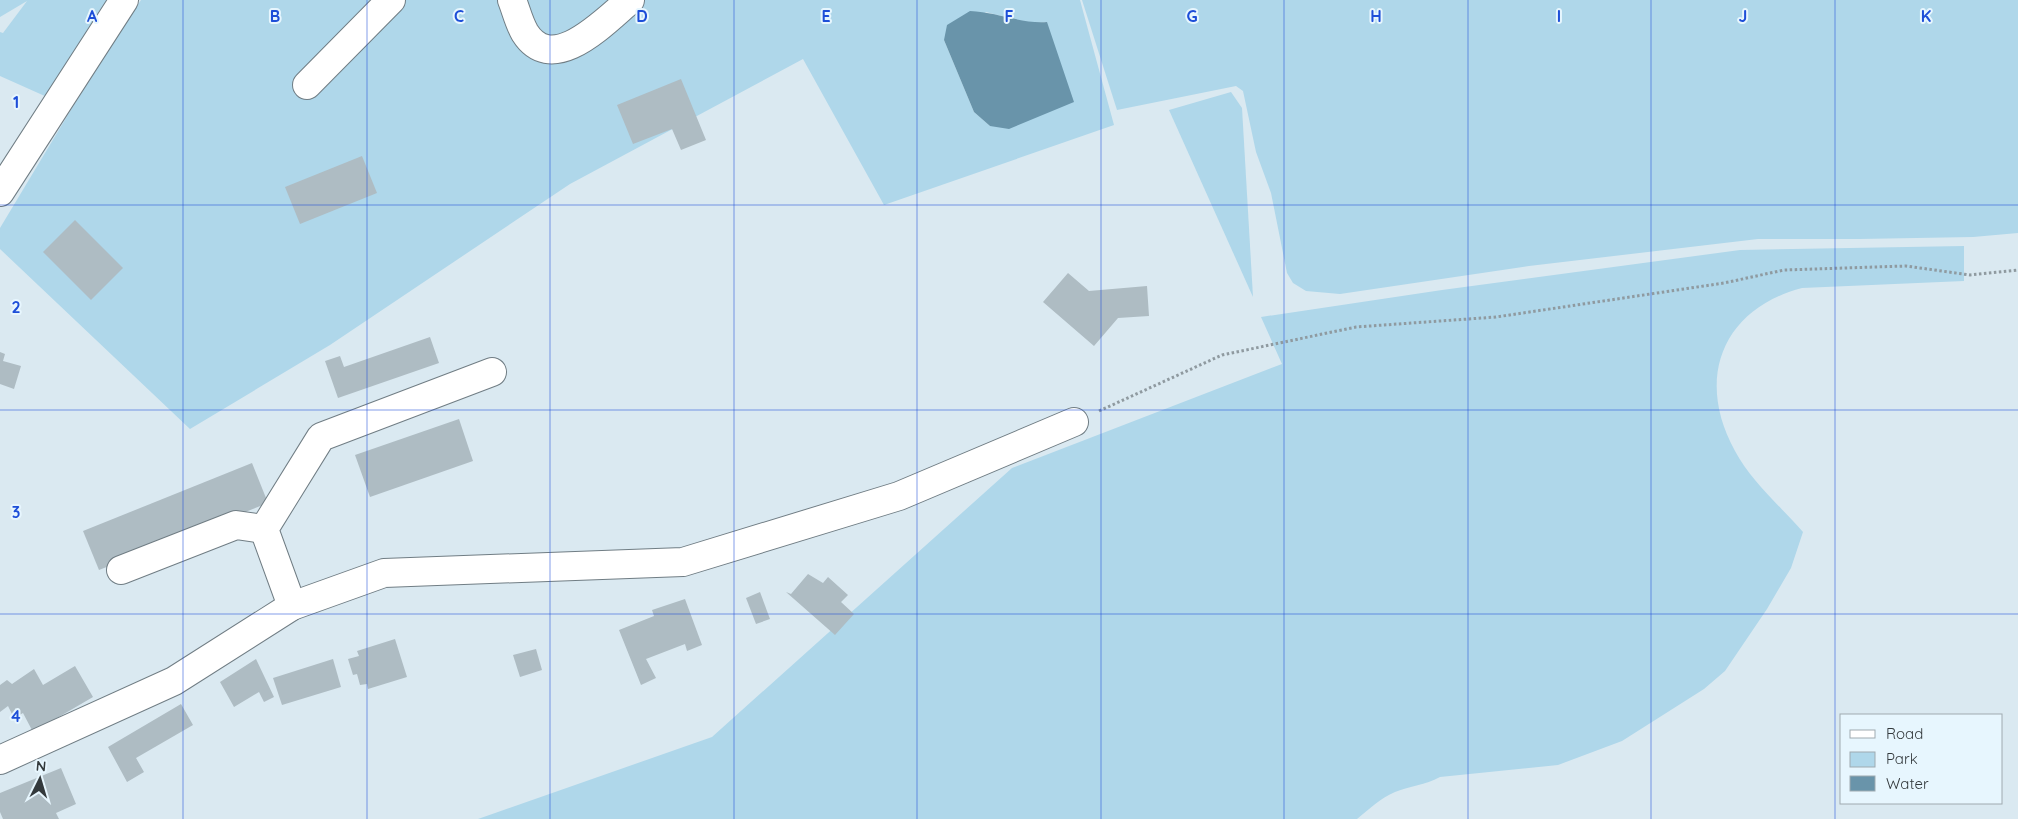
<svg xmlns="http://www.w3.org/2000/svg" width="2018" height="819" font-family="Quicksand,sans-serif">
  <style>
    .green { fill: #afd7ea; fill-rule: evenodd }
    .water { fill: #6994aa }
    .building { fill: #aebcc3 }
    .lines { fill: none; stroke-linecap: round; stroke-linejoin: round }
    .minor-casing { stroke: #707d84; stroke-width: 30 }
    .path { stroke: #8f9aa0; stroke-width: 3; stroke-dasharray: 2.5 2.5; stroke-linecap: butt }
    .minor { stroke: #fff; stroke-width: 28 }
    .grid { fill: none; stroke: #1d4ed8; stroke-width: 1; stroke-opacity: 0.55 }
    .grid-label { font-size: 16px; text-anchor: middle; font-weight: bold; fill: #1d4ed8; stroke: #e7f6fe; stroke-width: 4; stroke-linejoin: round; paint-order: stroke }
  </style>
  <rect width="100%" height="100%" fill="#dae9f1"/>
  <!-- green -->
  <g class="green">
    <path d="M 0,0 L 109,0 L 47,97 L 0,76 L 0,32 L 3,33 L 27,1 L 0,17 Z"/>
    <path d="M 141,0 L 1080,0 L 1114,125 L 884,205 L 803,59 L 570,184 L 330,345 L 190,429 L 0,249 L 0,228 L 72,108 ZM 986,12 L 1029,23 L 1047,22 L 990,126 L 974,112 L 944,40 Z"/>
    <path d="M 1082,0 L 2018,0 L 2018,233 L 1973,237 L 1859,239 L 1758,239 L 1529,266 L 1340,294 L 1306,291 L 1293,283 L 1287,273 L 1271,193 L 1256,152 L 1243,91 L 1236,86 L 1117,110 Z"/>
    <path d="M 1231,92 L 1242,108 L 1253,297 L 1169,110 Z"/>
    <path d="M 1964,246 L 1964,281 L 1802,288 C 1722,309 1695,379 1735,451 C 1751,481 1781,507 1803,532 L 1791,568 L 1767,609 L 1725,671 L 1704,689 L 1622,741 L 1558,765 L 1440,777 C 1425,785 1410,786 1395,792 C 1381,798 1369,809 1357,819 L 478,819 L 712,737 L 1012,468 L 1282,364 L 1261,317 L 1442,290 L 1740,250 Z"/>
  </g>
  <!-- water -->
  <path class="water" d="M 970,11 C 997,12 1021,24 1047,22 L 1074,102 L 1009,129 L 990,126 L 974,112 L 944,40 L 947,25 Z"/>
  <!-- building -->
  <g class="building">
    <path d="M 681,79 L 706,140 L 681,150 L 672,129 L 633,144 L 617,105 Z"/>
    <path d="M 362,156 L 377,193 L 300,224 L 285,187 Z"/>
    <path d="M 75,220 L 123,268 L 91,300 L 43,252 Z"/>
    <path d="M 1068,273 L 1089,291 L 1147,286 L 1149,316 L 1118,318 L 1094,346 L 1043,302 Z"/>
    <path d="M 430,337 L 439,363 L 338,398 L 325,361 L 340,356 L 344,367 Z"/>
    <path d="M 0,352 L 5,354 L 3,361 L 21,366 L 14,389 L 0,384 Z"/>
    <path d="M 459,419 L 473,461 L 370,497 L 355,455 Z"/>
    <path d="M 252,463 L 268,503 L 99,570 L 83,531 Z"/>
    <path d="M 808,574 L 823,583 L 828,577 L 848,595 L 841,602 L 854,614 L 835,635 L 786,592 L 791,594 Z"/>
    <path d="M 760,592 L 770,619 L 756,624 L 746,598 Z"/>
    <path d="M 685,599 L 702,645 L 687,651 L 685,644 L 646,659 L 656,678 L 641,685 L 619,630 L 654,616 L 652,610 Z"/>
    <path d="M 395,639 L 407,677 L 368,689 L 367,684 L 360,685 L 357,674 L 353,675 L 348,659 L 359,656 L 357,651 Z"/>
    <path d="M 536,649 L 542,670 L 520,677 L 513,655 Z"/>
    <path d="M 256,659 L 274,697 L 264,702 L 259,692 L 234,707 L 220,682 Z"/>
    <path d="M 333,659 L 341,687 L 282,705 L 273,678 Z"/>
    <path d="M 75,666 L 93,697 L 33,732 L 23,713 L 14,718 L 8,706 L 0,712 L 0,685 L 7,680 L 12,684 L 34,669 L 43,685 Z"/>
    <path d="M 181,704 L 193,725 L 136,758 L 144,772 L 127,782 L 108,747 Z"/>
    <path d="M 61,768 L 76,804 L 56,813 L 59,819 L 3,819 L 0,812 L 0,793 Z"/>
  </g>
  <g class="lines">
    <defs>
      <g id="minor">
        <path d="M 512,0 C 516,10 519,23 525,33 C 553,77 605,21 630,0"/>
        <path d="M 307,85 L 391,0"/>
        <path d="M 0,192 L 124,0"/>
        <path d="M 121,570 L 236,525 L 264,529"/>
        <path d="M 292,606 L 264,529 L 321,437 L 492,372"/>
        <path d="M 0,760 L 174,681 L 292,606 L 384,573 L 683,562 L 899,496 L 1074,422"/>
      </g>
    </defs>
    <!-- minor casing -->
    <use href="#minor" class="minor-casing"/>
    <!-- path -->
    <path class="path" d="M 1099,411 L 1222,355 L 1356,327 L 1496,317 L 1724,283 L 1784,270 L 1906,266 L 1970,275 L 2018,270"/>
    <!-- minor -->
    <use href="#minor" class="minor"/>
  </g>
  <!-- grid -->
  <path class="grid" d="M 183,0 L 183,819M 367,0 L 367,819M 550,0 L 550,819M 734,0 L 734,819M 917,0 L 917,819M 1101,0 L 1101,819M 1284,0 L 1284,819M 1468,0 L 1468,819M 1651,0 L 1651,819M 1835,0 L 1835,819M 0,205 L 2018,205M 0,410 L 2018,410M 0,614 L 2018,614"/>
  <g class="grid-label">
    <text x="92" y="22">A</text>
    <text x="275" y="22">B</text>
    <text x="459" y="22">C</text>
    <text x="642" y="22">D</text>
    <text x="826" y="22">E</text>
    <text x="1009" y="22">F</text>
    <text x="1192" y="22">G</text>
    <text x="1376" y="22">H</text>
    <text x="1559" y="22">I</text>
    <text x="1743" y="22">J</text>
    <text x="1926" y="22">K</text>
    <text x="16" y="108">1</text>
    <text x="16" y="313">2</text>
    <text x="16" y="518">3</text>
    <text x="16" y="722">4</text>
  </g>
  <!-- legend -->
  <rect x="1840" y="714" width="162" height="90" fill="#e7f6fe" stroke="#9faab0"/>
  <rect x="1850" y="730" width="25" height="8" fill="#ffffff" stroke="#9faab0"/>
  <text x="1886" y="739" font-size="15" fill="#33393c">Road</text>
  <rect x="1850" y="752" width="25" height="15" fill="#afd7ea" stroke="#9faab0"/>
  <text x="1886" y="764" font-size="15" fill="#33393c">Park</text>
  <rect x="1850" y="776" width="25" height="15" fill="#6994aa" stroke="#9faab0"/>
  <text x="1886" y="789" font-size="15" fill="#33393c">Water</text>
  <!-- north arrow -->
  <g transform="translate(40 779) rotate(5)" stroke="#e7f6fe" stroke-width="4" paint-order="stroke">
  <path d="M0-4L9 19L0 12L-9 19Z" fill="#33393c"/>
  <text y="-8" font-size="14" font-weight="bold" text-anchor="middle" fill="#33393c">N</text>
  </g>
</svg>
